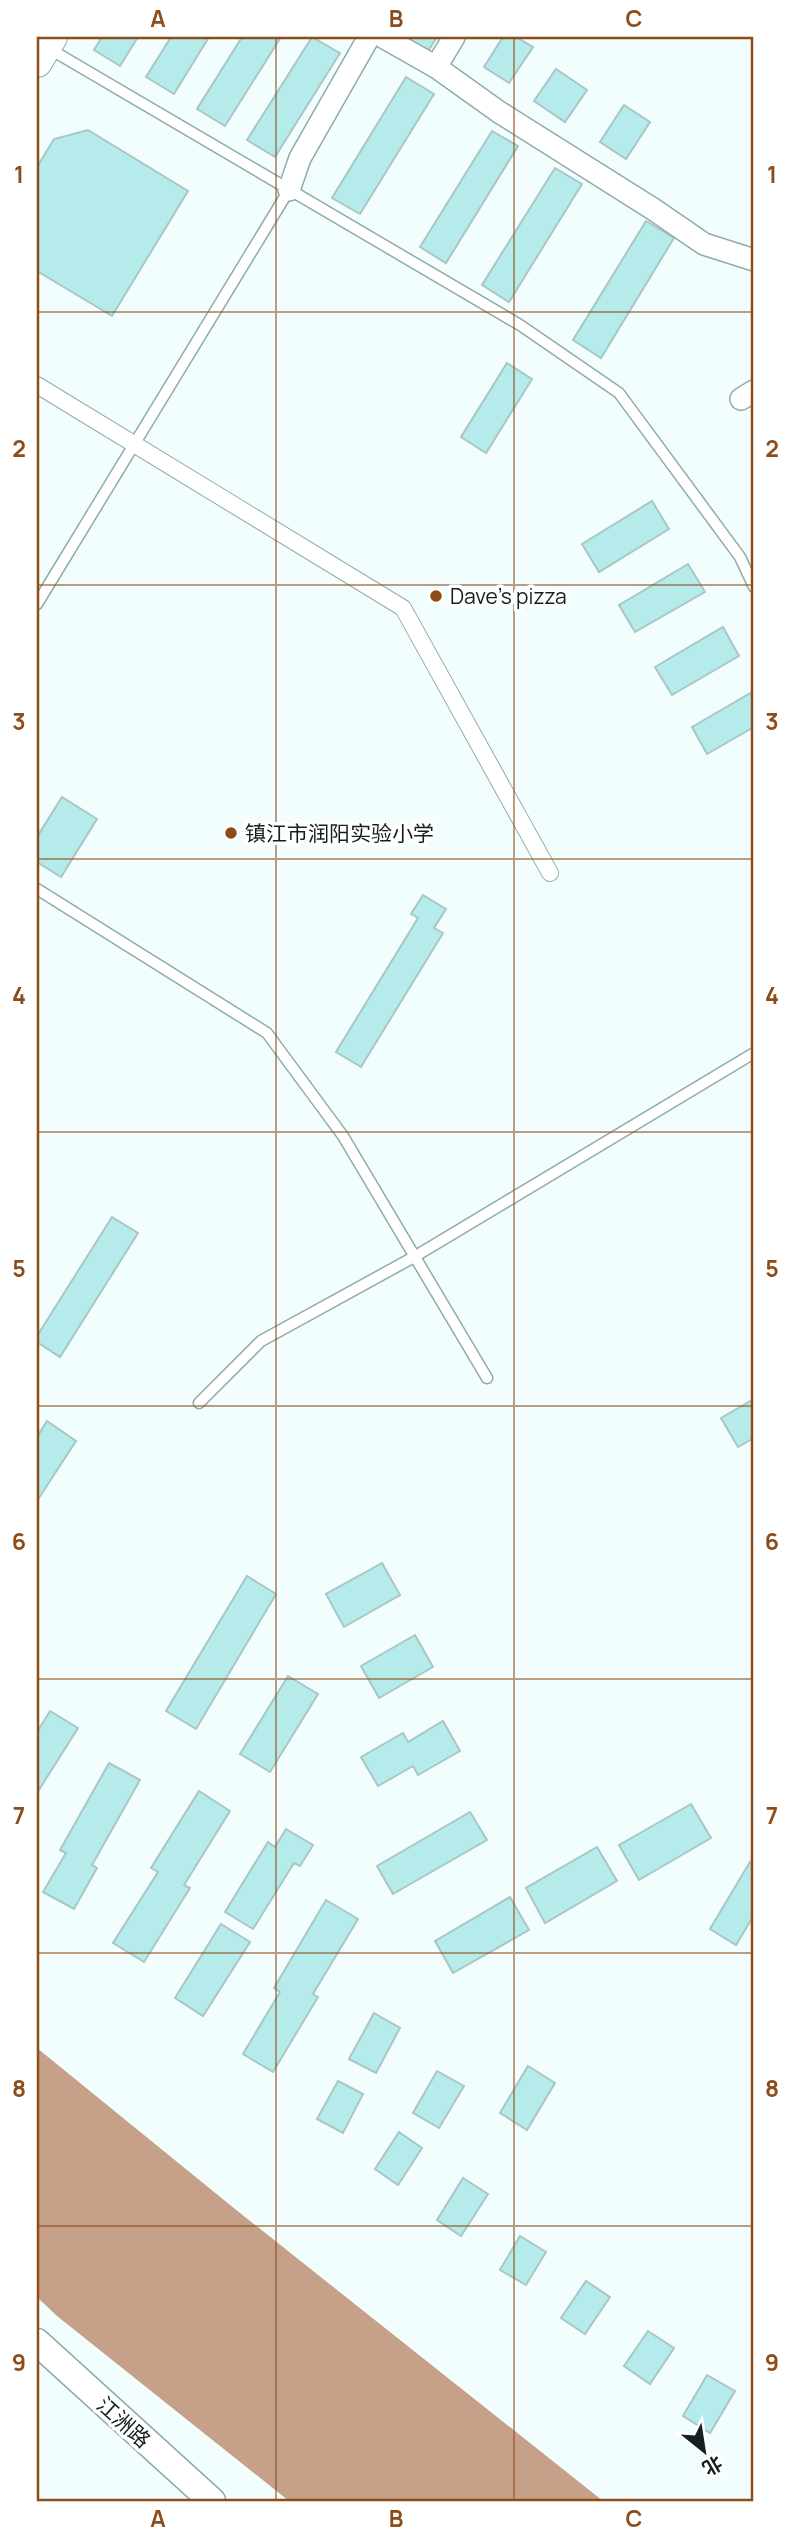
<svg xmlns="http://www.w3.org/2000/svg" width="791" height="2538" font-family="Manrope,'Noto Sans SC',sans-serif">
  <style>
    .water { fill: #c6a089 }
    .building { fill: #b5eceb; stroke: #a9c6c6; stroke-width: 2 }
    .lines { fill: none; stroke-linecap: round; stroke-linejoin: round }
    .service-casing { stroke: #8fabab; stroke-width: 13 }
    .pedestrian-casing { stroke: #8fabab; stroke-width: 18 }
    .minor-casing { stroke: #8fabab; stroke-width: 24 }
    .tertiary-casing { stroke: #8fabab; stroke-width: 29 }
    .secondary-casing { stroke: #8fabab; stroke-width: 32 }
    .service { stroke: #fff; stroke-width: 10 }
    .pedestrian { stroke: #fff; stroke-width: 16 }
    .minor { stroke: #fff; stroke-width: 21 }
    .tertiary { stroke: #fff; stroke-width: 26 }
    .secondary { stroke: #fff; stroke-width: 30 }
    .grid { fill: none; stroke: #8d4c18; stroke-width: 2; stroke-opacity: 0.55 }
    .poi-dot { fill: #8d4c18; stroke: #fff; stroke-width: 2.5 }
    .labels { text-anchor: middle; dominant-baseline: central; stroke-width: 7; stroke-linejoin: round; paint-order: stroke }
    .poi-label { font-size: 21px; fill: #141f1f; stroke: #fff; text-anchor: start }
    .street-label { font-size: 21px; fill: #141f1f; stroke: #fff }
    .neatline { fill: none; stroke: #8d4c18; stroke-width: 2.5 }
    .grid-label { font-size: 23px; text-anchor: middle; font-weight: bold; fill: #8d4c18 }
  </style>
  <rect width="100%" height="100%" fill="#f2fefd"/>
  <!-- water -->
  <path class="water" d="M 37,2048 L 235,2209 L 603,2501 L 289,2501 L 57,2316 L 37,2297 Z"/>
  <!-- building -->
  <g class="building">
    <path d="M 102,37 L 138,37 L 120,66 L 94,50 Z"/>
    <path d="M 171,37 L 209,37 L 174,94 L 146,77 Z"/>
    <path d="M 242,37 L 281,37 L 225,126 L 197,109 Z"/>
    <path d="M 312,37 L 340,53 L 275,157 L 247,140 Z"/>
    <path d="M 400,37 L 437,37 L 427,53 Z"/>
    <path d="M 503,37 L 516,37 L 533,47 L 509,83 L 484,67 Z"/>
    <path d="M 556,69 L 587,90 L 565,122 L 534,101 Z"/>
    <path d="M 406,77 L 434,94 L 360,214 L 332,198 Z"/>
    <path d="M 624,105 L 650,122 L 626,159 L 600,142 Z"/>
    <path d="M 88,130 L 188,191 L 112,316 L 37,271 L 37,167 L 54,139 Z"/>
    <path d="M 492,131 L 518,146 L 446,263 L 420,247 Z"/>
    <path d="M 555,168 L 582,184 L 509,302 L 482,285 Z"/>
    <path d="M 646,221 L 674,238 L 601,358 L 573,340 Z"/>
    <path d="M 507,363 L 532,379 L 486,453 L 461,437 Z"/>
    <path d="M 652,501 L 669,529 L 599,572 L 582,544 Z"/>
    <path d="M 688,564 L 705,592 L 635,632 L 619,605 Z"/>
    <path d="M 723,627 L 739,656 L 672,695 L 655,667 Z"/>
    <path d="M 754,691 L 754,727 L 707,754 L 692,727 Z"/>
    <path d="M 62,797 L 97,819 L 61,877 L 37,862 L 37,837 Z"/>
    <path d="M 423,895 L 446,909 L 434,928 L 443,933 L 361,1067 L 336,1052 L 418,918 L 411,914 Z"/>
    <path d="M 112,1217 L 138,1233 L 60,1357 L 37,1342 L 37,1336 Z"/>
    <path d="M 754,1399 L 754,1438 L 738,1447 L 721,1418 Z"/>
    <path d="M 47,1421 L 76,1441 L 37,1501 L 37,1437 Z"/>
    <path d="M 382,1563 L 400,1595 L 344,1627 L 326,1594 Z"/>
    <path d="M 247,1576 L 276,1594 L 196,1729 L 166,1711 Z"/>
    <path d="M 415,1635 L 433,1667 L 379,1698 L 361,1666 Z"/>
    <path d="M 288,1676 L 318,1694 L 270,1772 L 240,1754 Z"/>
    <path d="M 50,1711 L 78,1728 L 37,1793 L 37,1732 Z"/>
    <path d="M 443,1721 L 460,1751 L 418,1775 L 413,1766 L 378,1786 L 361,1757 L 403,1733 L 408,1742 Z"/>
    <path d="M 109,1763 L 140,1780 L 92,1865 L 97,1868 L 74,1909 L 43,1892 L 66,1853 L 60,1850 Z"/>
    <path d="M 199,1791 L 230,1811 L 184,1885 L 190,1888 L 144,1962 L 113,1943 L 158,1872 L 151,1868 Z"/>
    <path d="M 691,1804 L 711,1838 L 639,1880 L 619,1845 Z"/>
    <path d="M 470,1812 L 487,1840 L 393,1894 L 377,1866 Z"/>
    <path d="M 286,1829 L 313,1845 L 300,1866 L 294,1863 L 253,1929 L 225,1912 L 268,1842 L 275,1847 Z"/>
    <path d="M 597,1847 L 617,1881 L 545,1923 L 526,1888 Z"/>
    <path d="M 750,1862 L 754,1865 L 754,1915 L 736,1945 L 710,1929 Z"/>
    <path d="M 510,1897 L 529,1930 L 453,1973 L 435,1941 Z"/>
    <path d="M 326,1900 L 358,1919 L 313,1994 L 318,1997 L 273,2072 L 243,2054 L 280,1992 L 274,1988 Z"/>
    <path d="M 221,1924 L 250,1942 L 203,2016 L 175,1998 Z"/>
    <path d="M 374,2013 L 400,2028 L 376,2073 L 349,2059 Z"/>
    <path d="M 528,2066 L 555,2083 L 527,2130 L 500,2113 Z"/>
    <path d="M 437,2071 L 464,2086 L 439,2128 L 413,2113 Z"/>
    <path d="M 338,2081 L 363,2094 L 343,2133 L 317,2119 Z"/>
    <path d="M 399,2132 L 422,2148 L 398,2185 L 375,2169 Z"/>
    <path d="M 463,2178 L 488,2194 L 461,2236 L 437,2220 Z"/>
    <path d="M 520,2236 L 546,2252 L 526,2285 L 500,2270 Z"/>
    <path d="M 586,2281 L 610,2297 L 585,2334 L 561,2318 Z"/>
    <path d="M 648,2331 L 674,2348 L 650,2384 L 624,2366 Z"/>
    <path d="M 707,2375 L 735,2391 L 710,2433 L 683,2416 Z"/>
  </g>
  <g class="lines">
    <defs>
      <g id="service">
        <path d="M 48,48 L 520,325 L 619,393 L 740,557 L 754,587"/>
        <path d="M 37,604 L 289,190"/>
        <path d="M 37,889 L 267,1033 L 343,1136 L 487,1378"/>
        <path d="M 199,1403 L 261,1341 L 414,1257 L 754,1053"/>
      </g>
      <path id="pedestrian" d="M 37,385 L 403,608 L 550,873"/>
      <g id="minor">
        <path d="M 383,37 L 436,67 L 454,37"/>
        <path d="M 436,67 L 499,112 L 653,209 L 704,244 L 754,260"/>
        <path d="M 289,190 L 300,158 L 369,37"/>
        <path d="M 741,399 L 754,391"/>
      </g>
      <path id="tertiary" d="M 37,2342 L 212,2501"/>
      <path id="secondary" d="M 37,62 L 52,37"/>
    </defs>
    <!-- service casing -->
    <use href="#service" class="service-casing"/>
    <!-- pedestrian casing -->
    <use href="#pedestrian" class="pedestrian-casing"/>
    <!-- minor casing -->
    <use href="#minor" class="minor-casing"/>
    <!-- tertiary casing -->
    <use href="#tertiary" class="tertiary-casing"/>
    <!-- secondary casing -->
    <use href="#secondary" class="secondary-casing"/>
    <!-- service -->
    <use href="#service" class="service"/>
    <!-- pedestrian -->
    <use href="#pedestrian" class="pedestrian"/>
    <!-- minor -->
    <use href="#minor" class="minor"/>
    <!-- tertiary -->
    <use href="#tertiary" class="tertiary"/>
    <!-- secondary -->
    <use href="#secondary" class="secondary"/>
  </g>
  <!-- grid -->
  <path class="grid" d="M 276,37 L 276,2501M 514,37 L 514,2501M 37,312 L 754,312M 37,585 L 754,585M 37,859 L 754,859M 37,1132 L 754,1132M 37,1406 L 754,1406M 37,1679 L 754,1679M 37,1953 L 754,1953M 37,2226 L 754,2226"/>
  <!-- markers -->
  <g class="poi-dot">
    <circle cx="436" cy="596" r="7"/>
    <circle cx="231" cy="833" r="7"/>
  </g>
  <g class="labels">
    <!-- poi labels -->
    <g class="poi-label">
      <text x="450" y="596">Dave's pizza</text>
      <text x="245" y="833">镇江市润阳实验小学</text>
    </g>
    <!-- street labels -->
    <g class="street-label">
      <text transform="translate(124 2422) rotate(42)">江洲路</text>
    </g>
  </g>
  <!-- border -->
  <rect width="791" height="2538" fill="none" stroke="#ffffff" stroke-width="77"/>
  <!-- north arrow -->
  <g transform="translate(704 2451) rotate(150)" stroke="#ffffff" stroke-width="5" paint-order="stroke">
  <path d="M0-5L12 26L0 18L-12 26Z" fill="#141f1f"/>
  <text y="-10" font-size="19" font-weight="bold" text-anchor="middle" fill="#141f1f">北</text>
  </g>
  <rect x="38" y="38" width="714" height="2462" class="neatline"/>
  <g class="grid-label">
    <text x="158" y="27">A</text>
    <text x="396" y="27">B</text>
    <text x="634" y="27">C</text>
    <text x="19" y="183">1</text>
    <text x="772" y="183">1</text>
    <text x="19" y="457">2</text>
    <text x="772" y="457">2</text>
    <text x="19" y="730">3</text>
    <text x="772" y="730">3</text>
    <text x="19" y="1004">4</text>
    <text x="772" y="1004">4</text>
    <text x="19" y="1277">5</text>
    <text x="772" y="1277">5</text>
    <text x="19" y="1550">6</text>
    <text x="772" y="1550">6</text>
    <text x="19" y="1824">7</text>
    <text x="772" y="1824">7</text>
    <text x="19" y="2097">8</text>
    <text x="772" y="2097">8</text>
    <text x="19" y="2371">9</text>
    <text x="772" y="2371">9</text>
    <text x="158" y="2527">A</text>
    <text x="396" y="2527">B</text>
    <text x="634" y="2527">C</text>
  </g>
</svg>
